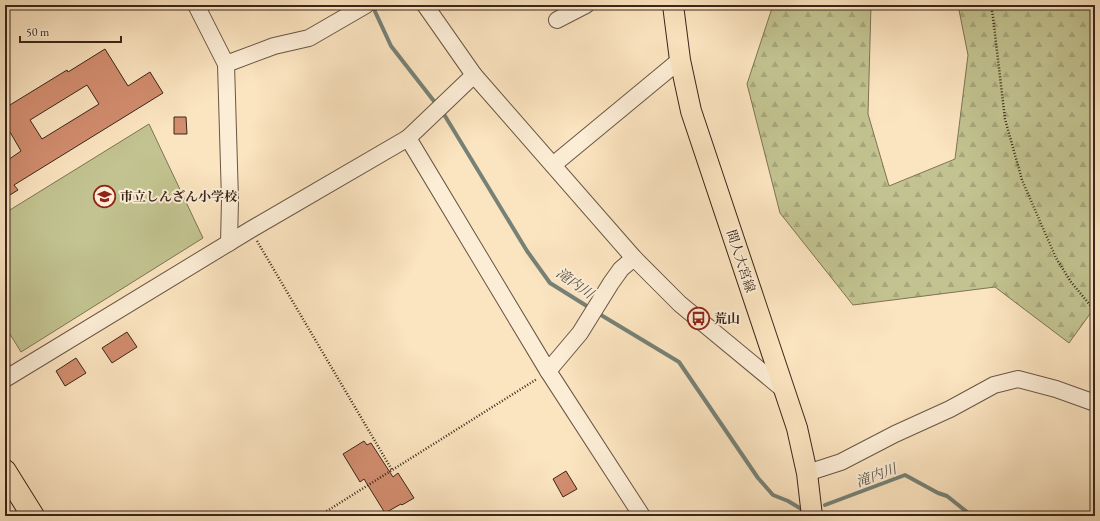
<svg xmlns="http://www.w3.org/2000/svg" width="1100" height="521" font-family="'EB Garamond','Noto Serif JP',serif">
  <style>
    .grass { fill: #c2c390; stroke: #7e7454 }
    .forest { fill: url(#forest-firs); stroke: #7e7454 }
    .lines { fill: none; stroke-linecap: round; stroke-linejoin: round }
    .stream { stroke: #778176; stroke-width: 4 }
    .building { fill: #d28d6f; stroke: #3a2619; fill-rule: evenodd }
    .minor-casing { stroke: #6a5643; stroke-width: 18 }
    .major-casing { stroke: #3a2619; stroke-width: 22 }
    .highway-casing { stroke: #3a2619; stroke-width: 24 }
    .path { stroke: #3a2619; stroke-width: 2.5; stroke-dasharray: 1 2; stroke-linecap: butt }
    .minor { stroke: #fcedd6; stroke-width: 16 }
    .major { stroke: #fbe4c0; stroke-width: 20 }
    .highway { stroke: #fbe4c0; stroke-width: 22 }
    .labels { text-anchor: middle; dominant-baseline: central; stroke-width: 4; stroke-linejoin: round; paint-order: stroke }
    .poi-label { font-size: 13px; font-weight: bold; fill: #3a2619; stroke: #fcedd6; text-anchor: start }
    .street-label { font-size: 13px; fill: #3a2619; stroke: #fcedd6 }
    .water-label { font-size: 14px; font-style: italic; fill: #585448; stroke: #fcedd6 }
  </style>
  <defs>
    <pattern id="forest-firs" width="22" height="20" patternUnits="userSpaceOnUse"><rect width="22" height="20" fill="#c2c390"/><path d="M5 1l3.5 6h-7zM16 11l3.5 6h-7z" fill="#a7a77c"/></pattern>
  </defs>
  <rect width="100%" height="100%" fill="#fbe4c0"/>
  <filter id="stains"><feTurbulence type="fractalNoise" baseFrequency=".005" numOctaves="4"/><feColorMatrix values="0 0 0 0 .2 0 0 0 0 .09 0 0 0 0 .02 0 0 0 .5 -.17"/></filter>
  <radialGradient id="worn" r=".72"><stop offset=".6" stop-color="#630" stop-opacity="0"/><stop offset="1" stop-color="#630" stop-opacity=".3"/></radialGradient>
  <!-- grass -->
  <path class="grass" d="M 149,124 L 203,238 L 21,352 L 5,326 L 5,213 Z"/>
  <!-- forest -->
  <path class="forest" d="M 773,5 L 871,5 L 868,114 L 889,186 L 955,159 L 968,55 L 958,5 L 1095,5 L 1095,307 L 1069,343 L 995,287 L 853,305 L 780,213 L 747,84 Z"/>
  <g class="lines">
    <!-- stream -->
    <g class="stream">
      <path d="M 372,5 L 391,46 L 437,105"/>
      <path d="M 442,111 L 527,251 L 550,283 L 590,308"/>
      <path d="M 596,312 L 679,362 L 758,478 L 773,495 L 788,501 L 803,510"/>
      <path d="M 825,505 L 905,475 L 938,493 L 947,496 L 972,516"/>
    </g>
  </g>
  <!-- building -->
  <g class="building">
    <path d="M 105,49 L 128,86 L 150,72 L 163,93 L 14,185 L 18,190 L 5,198 L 5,162 L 21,151 L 10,132 L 5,135 L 5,108 L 67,70 L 68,72 ZM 87,85 L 99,104 L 42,139 L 30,120 Z"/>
    <path d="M 174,117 L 186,117 L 187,134 L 174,134 Z"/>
    <path d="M 127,332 L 137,347 L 112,363 L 102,348 Z"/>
    <path d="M 76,358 L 86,373 L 65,386 L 56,371 Z"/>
    <path d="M 364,441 L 367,445 L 371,443 L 393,477 L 398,473 L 414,498 L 402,505 L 401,504 L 385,513 L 364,479 L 360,482 L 343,454 Z"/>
    <path d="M 566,471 L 577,489 L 563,497 L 553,479 Z"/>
  </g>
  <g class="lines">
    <defs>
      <g id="minor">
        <path d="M 196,5 L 226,64 L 230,200 L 229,243"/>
        <path d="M 425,5 L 474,75 L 634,258 L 680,304 L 784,390"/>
        <path d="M 557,20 L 586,5"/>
        <path d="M 226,64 L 274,46 L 309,38 L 366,5"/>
        <path d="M 408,138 L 474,75"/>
        <path d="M 553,165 L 680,60"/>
        <path d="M 548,371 L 580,333 L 611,283 L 621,269 L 634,258"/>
        <path d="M 5,379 L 250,230 L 408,138 L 548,371 L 642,516"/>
        <path d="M 807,473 L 841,462 L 895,434 L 950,409 L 994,385 L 1018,379 L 1056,389 L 1095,403"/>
      </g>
      <path id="major" d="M 673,5 L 680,60 L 691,111 L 797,428 L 807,473 L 812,516"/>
      <path id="highway" d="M 5,471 L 33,516"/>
    </defs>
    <!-- minor casing -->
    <use href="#minor" class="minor-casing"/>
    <!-- major casing -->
    <use href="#major" class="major-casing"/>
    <!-- highway casing -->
    <use href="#highway" class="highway-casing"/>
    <!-- path -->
    <g class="path">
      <path d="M 991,5 L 993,17 L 1005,119 L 1022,180 L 1056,258 L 1071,282 L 1095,311"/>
      <path d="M 257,241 L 392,470"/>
      <path d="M 319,516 L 537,379"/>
    </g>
    <!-- minor -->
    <use href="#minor" class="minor"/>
    <!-- major -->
    <use href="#major" class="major"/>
    <!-- highway -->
    <use href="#highway" class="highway"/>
  </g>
  <!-- icons -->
  <defs>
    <symbol id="school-ring" viewBox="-11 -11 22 22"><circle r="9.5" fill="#fcedd6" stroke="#8f2418" stroke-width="1.5"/><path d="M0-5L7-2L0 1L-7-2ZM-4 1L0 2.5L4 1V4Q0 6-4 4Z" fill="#8f2418"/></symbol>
    <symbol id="bus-ring" viewBox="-11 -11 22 22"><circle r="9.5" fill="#fcedd6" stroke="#8f2418" stroke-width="1.5"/><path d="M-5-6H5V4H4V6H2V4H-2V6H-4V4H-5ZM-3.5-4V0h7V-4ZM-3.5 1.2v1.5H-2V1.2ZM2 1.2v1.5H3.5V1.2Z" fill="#8f2418"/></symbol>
  </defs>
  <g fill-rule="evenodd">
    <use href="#school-ring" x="92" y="184" width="25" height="25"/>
    <use href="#bus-ring" x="686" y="306" width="25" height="25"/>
  </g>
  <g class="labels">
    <!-- poi labels -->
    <g class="poi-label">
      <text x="120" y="196">市立しんざん小学校</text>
      <text x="714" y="318">荒山</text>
    </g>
    <!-- street labels -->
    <g class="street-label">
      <text transform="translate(741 261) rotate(72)">間人大宮線</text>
    </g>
    <!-- water labels -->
    <g class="water-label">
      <text transform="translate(575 283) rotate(35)">滝内川</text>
      <text transform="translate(876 475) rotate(-20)">滝内川</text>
    </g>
  </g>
  <!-- margin -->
  <rect width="1100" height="521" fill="none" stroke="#fbe4c0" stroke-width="20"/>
  <rect x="6" y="6" width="1088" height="509" fill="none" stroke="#3a2619" stroke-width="2"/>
  <rect x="10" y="10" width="1080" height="501" fill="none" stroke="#3a2619"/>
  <!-- scale -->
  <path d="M20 36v6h101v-6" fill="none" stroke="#3a2619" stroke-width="2"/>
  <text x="26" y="36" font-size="12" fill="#3a2619" stroke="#fcedd6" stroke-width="3" paint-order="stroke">50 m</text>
  <rect width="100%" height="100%" filter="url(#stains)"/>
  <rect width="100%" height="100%" fill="url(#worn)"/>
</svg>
